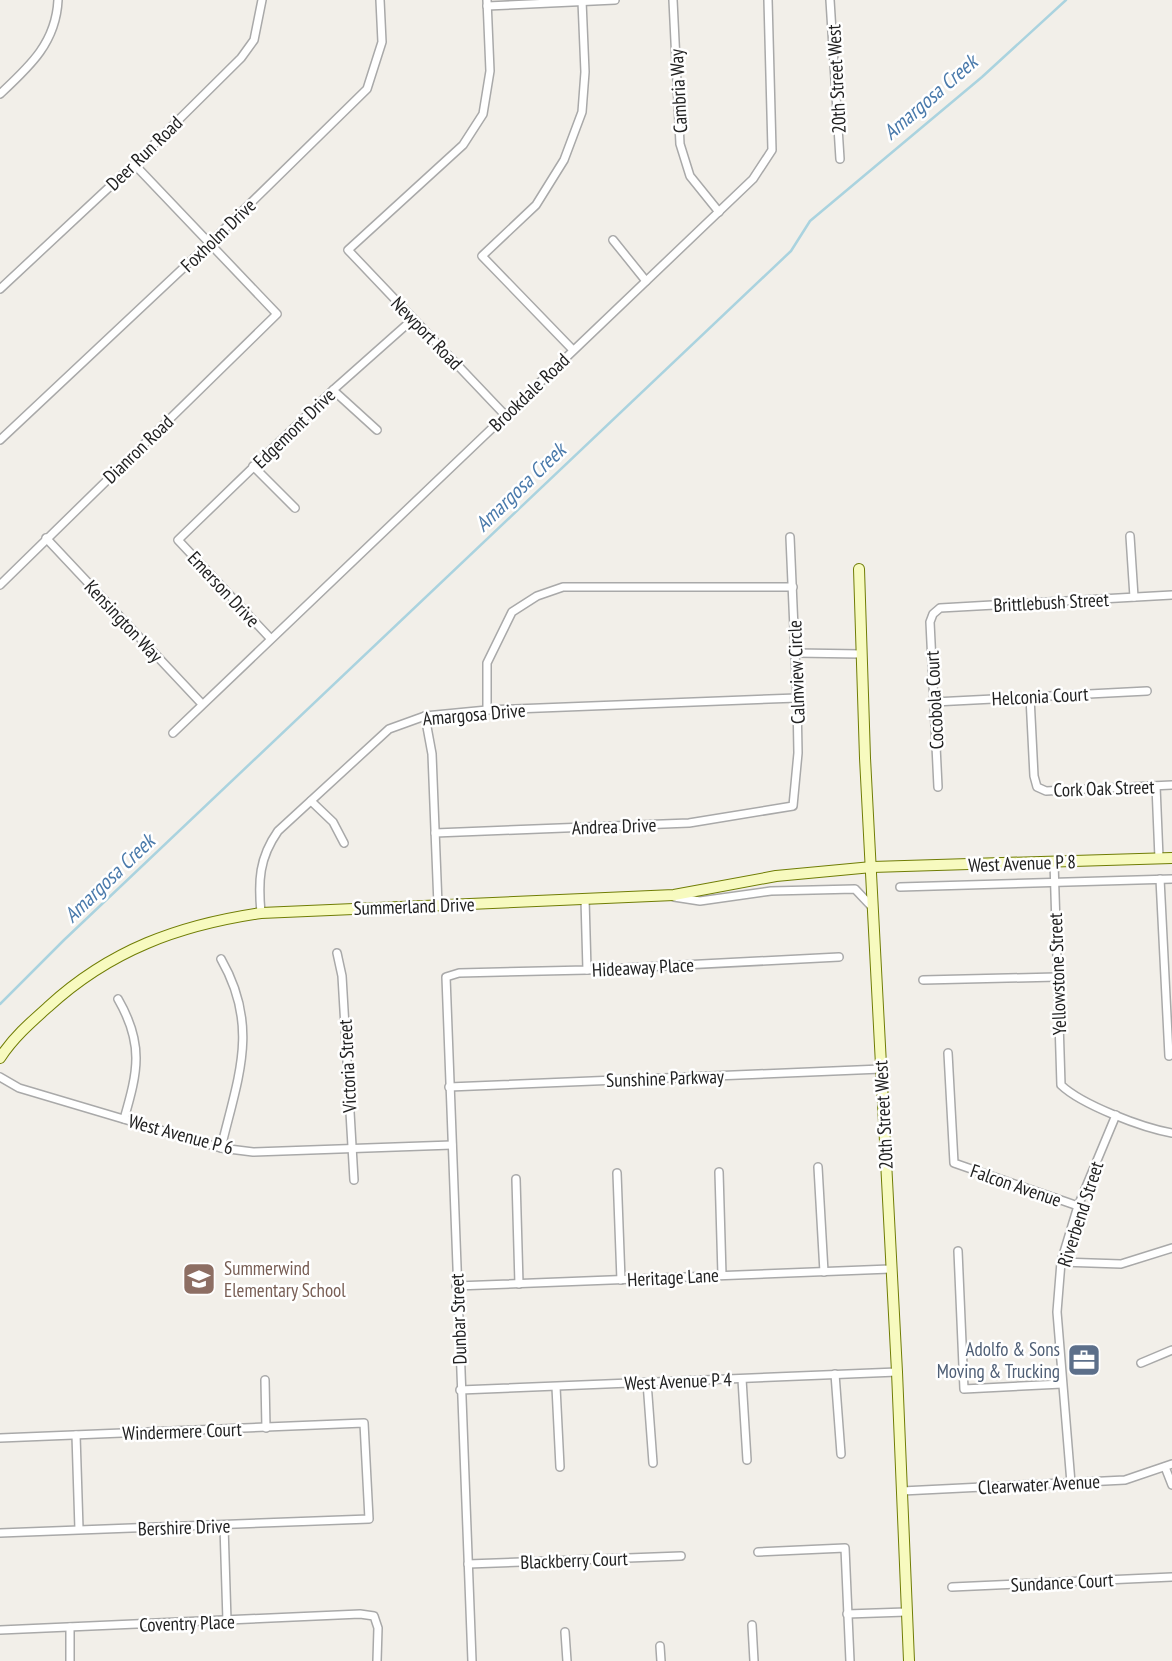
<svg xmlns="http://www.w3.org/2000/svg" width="1172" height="1661" font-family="'PT Sans Narrow',sans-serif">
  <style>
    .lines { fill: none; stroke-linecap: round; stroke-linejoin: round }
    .stream { stroke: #aad3df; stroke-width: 2.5 }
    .street-casing { stroke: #a9a9a9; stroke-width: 10 }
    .secondary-casing { stroke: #707d05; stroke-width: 12 }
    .street { stroke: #fff; stroke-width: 7 }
    .secondary { stroke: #f7fabf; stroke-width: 10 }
    .labels { text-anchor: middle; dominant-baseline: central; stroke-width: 5; stroke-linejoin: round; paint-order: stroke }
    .street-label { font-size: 19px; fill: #222; stroke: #fff }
    .education-label { font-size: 19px; fill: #785e54; stroke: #fff; text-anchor: start }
    .service-label { font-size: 19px; fill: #4e5e75; stroke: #fff; text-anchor: end }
    .water-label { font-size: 21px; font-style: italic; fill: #4a7aab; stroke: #fff }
  </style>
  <rect width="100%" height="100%" fill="#f2efe9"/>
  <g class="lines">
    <!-- stream -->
    <path class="stream" d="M 0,1004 L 64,940 L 791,251 L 810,221 L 982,77 L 1066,0"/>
    <defs>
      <g id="street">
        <path d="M 487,0 L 490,71 L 483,114 L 463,145 L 348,250 L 505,415"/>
        <path d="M 673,0 L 680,144 L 690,176 L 719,212"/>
        <path d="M 830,0 L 840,159"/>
        <path d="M 487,6 L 615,0"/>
        <path d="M 0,94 C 29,67 56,43 58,0"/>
        <path d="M 613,240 L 646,281"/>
        <path d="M 0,289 L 134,164 L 241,58 L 254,40 L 262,0"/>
        <path d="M 573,350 L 482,256 L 536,205 L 564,160 L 582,112 L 585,72 L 582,1"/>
        <path d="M 333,390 L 377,430"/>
        <path d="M 0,440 L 211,242 L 367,89 L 382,42 L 380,0"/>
        <path d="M 253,466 L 295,508"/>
        <path d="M 1130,536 L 1134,597"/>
        <path d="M 46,538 L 202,704"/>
        <path d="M 0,585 L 277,314 L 134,164"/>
        <path d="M 270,638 L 178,540 L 333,390 L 413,319"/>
        <path d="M 796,653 L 861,654"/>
        <path d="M 1030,697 L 1034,776 L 1037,787 L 1046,791 L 1172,785"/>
        <path d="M 934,702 L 1147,691"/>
        <path d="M 487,710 L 487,663 L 512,612 L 537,596 L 563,587 L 793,587"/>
        <path d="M 425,716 L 432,754 L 438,905"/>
        <path d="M 173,733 L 753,179 L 772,150 L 768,0"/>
        <path d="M 1156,786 L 1159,858"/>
        <path d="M 938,787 L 930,622 L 933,614 L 940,608 L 1172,595"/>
        <path d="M 311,801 L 333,822 L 344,843"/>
        <path d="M 435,833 L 689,823 L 793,806 L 798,753 L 797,698 L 790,537"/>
        <path d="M 1054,862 L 1061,1085 C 1082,1105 1143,1128 1172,1133"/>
        <path d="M 1160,879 L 1169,1056"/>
        <path d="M 900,887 L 1172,879"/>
        <path d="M 674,897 L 700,901 L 771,891 L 855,889 L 873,908"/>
        <path d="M 585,899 L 587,970"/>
        <path d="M 261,913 C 258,881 259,858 278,831 L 389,729 L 425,716 L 487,710 L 797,698"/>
        <path d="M 337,953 L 342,976 L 354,1180"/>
        <path d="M 221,959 C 260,1027 238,1077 221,1148"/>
        <path d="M 923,980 L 1057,977"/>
        <path d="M 118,999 C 144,1044 138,1071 124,1119"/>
        <path d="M 948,1053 L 954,1163 L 1078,1206"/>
        <path d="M 0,1077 L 19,1088 L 221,1148 L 253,1152 L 452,1145"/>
        <path d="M 449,1087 L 881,1069"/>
        <path d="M 818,1167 L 824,1272"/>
        <path d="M 719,1172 L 722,1275"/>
        <path d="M 617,1173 L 621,1280"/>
        <path d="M 516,1179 L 519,1284"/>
        <path d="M 958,1251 L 964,1389 L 1062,1384"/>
        <path d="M 1061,1262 L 1121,1264 L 1172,1248"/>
        <path d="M 456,1286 L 890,1269"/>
        <path d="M 1141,1363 L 1172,1350"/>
        <path d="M 835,1374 L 841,1454"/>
        <path d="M 742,1379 L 747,1460"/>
        <path d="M 265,1380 L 266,1428"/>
        <path d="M 647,1382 L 653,1463"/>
        <path d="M 556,1387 L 560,1467"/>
        <path d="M 460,1390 L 897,1372"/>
        <path d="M 76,1435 L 79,1529"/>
        <path d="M 0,1438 L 364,1423 L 369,1519 L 0,1533"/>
        <path d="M 1165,1467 L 1172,1485"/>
        <path d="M 1071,1483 L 1057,1312 L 1061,1262 L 1078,1206 L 1116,1115"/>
        <path d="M 902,1491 L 1125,1480 L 1172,1464"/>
        <path d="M 224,1526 L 227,1621"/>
        <path d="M 758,1552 L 845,1548 L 850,1661"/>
        <path d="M 468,1564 L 681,1556"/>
        <path d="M 952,1587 L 1172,1577"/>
        <path d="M 847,1614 L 906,1612"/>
        <path d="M 752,1625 L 754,1661"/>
        <path d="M 0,1630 L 360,1614 L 374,1616 L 378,1628 L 377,1661"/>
        <path d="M 565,1632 L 567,1661"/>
        <path d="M 660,1646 L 661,1661"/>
        <path d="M 70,1661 L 70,1627"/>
        <path d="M 472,1661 L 446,977 L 459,973 L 587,970 L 839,957"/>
      </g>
      <g id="secondary">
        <path d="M 859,569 L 865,758 L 897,1372 L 909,1661"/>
        <path d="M 0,1058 C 13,1038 30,1023 48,1007 C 110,950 179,925 261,913 L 674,895 L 776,876 L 872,867 L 1172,858"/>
      </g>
    </defs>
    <!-- street casing -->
    <use href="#street" class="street-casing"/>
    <!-- secondary casing -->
    <use href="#secondary" class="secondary-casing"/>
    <!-- street -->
    <use href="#street" class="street"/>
    <!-- secondary -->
    <use href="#secondary" class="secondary"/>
  </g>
  <!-- icons -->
  <defs>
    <symbol id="school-square" viewBox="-11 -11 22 22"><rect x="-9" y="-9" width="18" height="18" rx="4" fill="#8d6e63" stroke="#fff"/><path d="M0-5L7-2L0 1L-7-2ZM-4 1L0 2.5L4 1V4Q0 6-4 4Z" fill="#fff"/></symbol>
    <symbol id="office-square" viewBox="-11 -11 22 22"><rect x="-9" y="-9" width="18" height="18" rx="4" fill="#5c6f8a" stroke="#fff"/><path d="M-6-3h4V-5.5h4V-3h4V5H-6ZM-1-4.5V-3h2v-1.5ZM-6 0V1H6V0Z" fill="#fff"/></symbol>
  </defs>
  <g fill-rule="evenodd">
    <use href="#school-square" x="180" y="1260" width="38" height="38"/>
    <use href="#office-square" x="1065" y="1341" width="38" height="38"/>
  </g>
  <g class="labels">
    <!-- street labels -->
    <g class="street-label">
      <text transform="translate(836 79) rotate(-93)">20th Street West</text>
      <text transform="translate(678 91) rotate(-93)">Cambria Way</text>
      <text transform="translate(144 153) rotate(-44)">Deer Run Road</text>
      <text transform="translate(218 235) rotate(-44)">Foxholm Drive</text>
      <text transform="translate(427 333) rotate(46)">Newport Road</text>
      <text transform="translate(529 392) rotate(-44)">Brookdale Road</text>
      <text transform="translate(294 428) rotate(-44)">Edgemont Drive</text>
      <text transform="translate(138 449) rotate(-44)">Dianron Road</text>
      <text transform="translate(224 589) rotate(47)">Emerson Drive</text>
      <text transform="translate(1051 602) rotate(-3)">Brittlebush Street</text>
      <text transform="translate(124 621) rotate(47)">Kensington Way</text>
      <text transform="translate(796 672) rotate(-92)">Calmview Circle</text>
      <text transform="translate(1040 696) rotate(-3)">Helconia Court</text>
      <text transform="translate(934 700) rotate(-93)">Cocobola Court</text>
      <text transform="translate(474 714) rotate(-5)">Amargosa Drive</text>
      <text transform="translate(1104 788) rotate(-2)">Cork Oak Street</text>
      <text transform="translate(614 826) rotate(-2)">Andrea Drive</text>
      <text transform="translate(1022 863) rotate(-2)">West Avenue P 8</text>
      <text transform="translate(414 906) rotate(-2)">Summerland Drive</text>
      <text transform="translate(643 967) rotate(-3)">Hideaway Place</text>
      <text transform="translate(1057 974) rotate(-92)">Yellowstone Street</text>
      <text transform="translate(347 1066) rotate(-93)">Victoria Street</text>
      <text transform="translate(665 1078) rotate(-2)">Sunshine Parkway</text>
      <text transform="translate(883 1115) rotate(-93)">20th Street West</text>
      <text transform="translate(181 1134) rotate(15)">West Avenue P 6</text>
      <text transform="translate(1016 1185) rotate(19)">Falcon Avenue</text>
      <text transform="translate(1080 1214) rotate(-72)">Riverbend Street</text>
      <text transform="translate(673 1277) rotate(-3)">Heritage Lane</text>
      <text transform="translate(458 1319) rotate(-92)">Dunbar Street</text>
      <text transform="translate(678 1381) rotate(-2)">West Avenue P 4</text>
      <text transform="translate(182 1431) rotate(-2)">Windermere Court</text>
      <text transform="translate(1039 1484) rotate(-3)">Clearwater Avenue</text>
      <text transform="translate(184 1527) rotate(-2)">Bershire Drive</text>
      <text transform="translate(574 1560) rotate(-2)">Blackberry Court</text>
      <text transform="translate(1062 1582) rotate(-3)">Sundance Court</text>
      <text transform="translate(187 1623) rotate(-2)">Coventry Place</text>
    </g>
    <!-- education labels -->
    <g class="education-label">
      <text x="224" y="1268">Summerwind<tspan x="224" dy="22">Elementary School</tspan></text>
    </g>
    <!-- service labels -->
    <g class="service-label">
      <text x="1060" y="1349">Adolfo &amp; Sons<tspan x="1060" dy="22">Moving &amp; Trucking</tspan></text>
    </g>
    <!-- water labels -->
    <g class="water-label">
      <text transform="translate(930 97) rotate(-41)">Amargosa Creek</text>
      <text transform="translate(520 487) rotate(-44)">Amargosa Creek</text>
      <text transform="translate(109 878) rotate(-44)">Amargosa Creek</text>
    </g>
  </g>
</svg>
